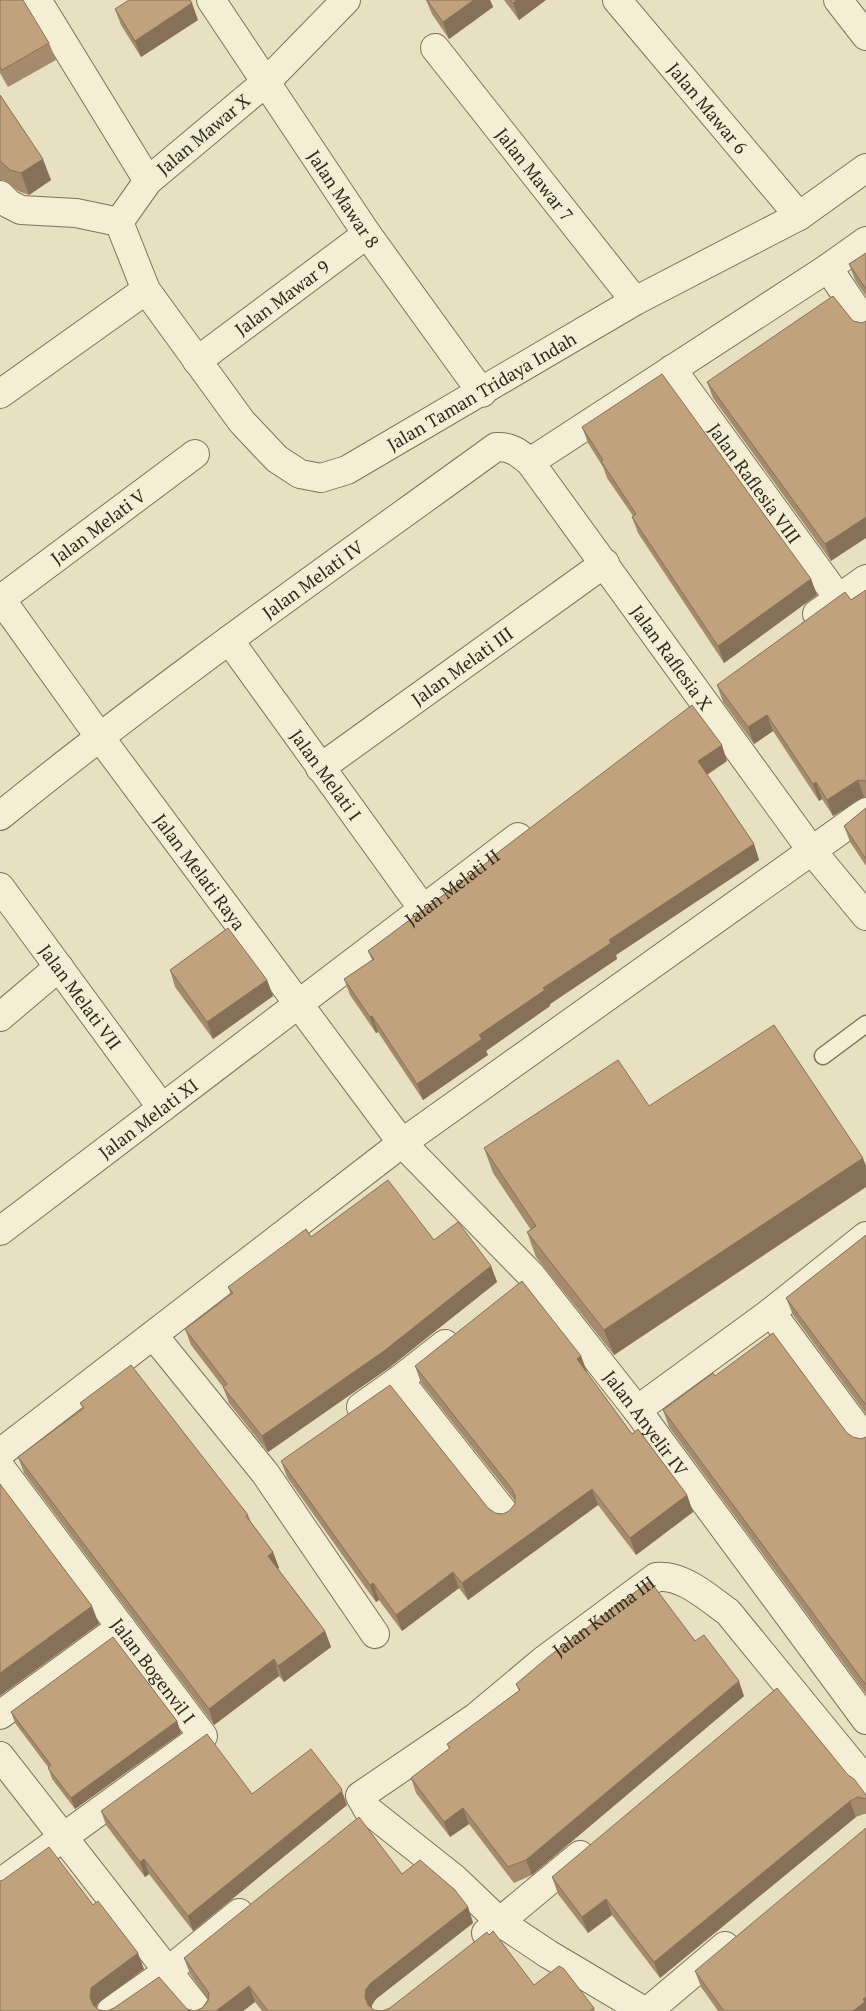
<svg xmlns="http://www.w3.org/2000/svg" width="866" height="2011" font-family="'PT Serif',serif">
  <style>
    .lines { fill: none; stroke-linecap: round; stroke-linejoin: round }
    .service-casing { stroke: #7e735c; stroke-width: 19 }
    .minor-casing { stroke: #7e735c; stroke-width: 30 }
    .service { stroke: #f3eed4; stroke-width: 16 }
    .minor { stroke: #f3eed4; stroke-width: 28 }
    .wall { fill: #a58b6c }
    .shaded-wall { fill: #867158 }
    .building { fill: #c0a27d; stroke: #867158 }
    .labels { text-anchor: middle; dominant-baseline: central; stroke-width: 4; stroke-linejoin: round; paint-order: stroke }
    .street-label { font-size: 18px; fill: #30291e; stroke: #efebd0 }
  </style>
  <rect width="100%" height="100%" fill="#e7e1c2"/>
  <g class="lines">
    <defs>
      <path id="service" d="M 823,1056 L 866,1024"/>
      <g id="minor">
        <path d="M 37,0 L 148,181"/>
        <path id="s1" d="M 211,0 L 367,234 L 482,393"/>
        <path id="s2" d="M 346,0 L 266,82 L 148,181 L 119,222 L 146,290 L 242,422 L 277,459 L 300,474 L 321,478 L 347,470 L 635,301 L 799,216 L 866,168"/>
        <path id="s3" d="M 617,0 L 799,216"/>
        <path d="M 838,0 L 866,36"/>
        <path id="s4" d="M 435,48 L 635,301"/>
        <path d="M 0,195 L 9,204 L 21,210 L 76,213 L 119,222"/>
        <path d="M 828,268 L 866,324"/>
        <path id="s5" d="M 197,361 L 367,234"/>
        <path id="s6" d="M 672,369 L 839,599"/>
        <path d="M 0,394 L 146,290"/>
        <path d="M 530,462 L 828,268 L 866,241"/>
        <path id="s7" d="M 0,598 L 99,736 L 402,1143 L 531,1275 L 637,1410 L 866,1720"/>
        <path id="s8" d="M 1,599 L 195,454"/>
        <path d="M 817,614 L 866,579"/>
        <path id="s9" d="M 229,640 L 423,909"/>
        <path id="s10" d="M 320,768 L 605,563"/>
        <path id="s11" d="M 0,816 C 160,686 329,568 496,447 C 511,446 519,453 530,462 L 812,851 L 866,916"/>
        <path id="s12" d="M 0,887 L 162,1108"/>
        <path d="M 0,1017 L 59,967"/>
        <path id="s13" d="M 0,1231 L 518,837"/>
        <path d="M 771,1312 L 866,1440"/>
        <path d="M 154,1336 L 265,1473 L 375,1634"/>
        <path d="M 399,1380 L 506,1515"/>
        <path d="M 361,1407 L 399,1380 L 445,1344"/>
        <path d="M 637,1410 L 771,1312 L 866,1236"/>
        <path d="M 0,1453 L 402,1143 L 866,812"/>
        <path id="s14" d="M 0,1467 L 203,1736 L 0,1883"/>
        <path d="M 0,1715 L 121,1627"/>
        <path d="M 0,1756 L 199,2011"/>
        <path d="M 486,1933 L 580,1855"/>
        <path d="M 111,2011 L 168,1971 L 239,1913"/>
        <path id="s15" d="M 644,2011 L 548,1954 L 500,1922 L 455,1879 L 368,1810 L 360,1796 L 476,1717 L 544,1660 L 656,1577 C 682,1574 707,1597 728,1612 L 866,1781"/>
        <path d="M 648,2011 L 725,1946"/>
      </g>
    </defs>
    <!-- service casing -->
    <use href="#service" class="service-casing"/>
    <!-- minor casing -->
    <use href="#minor" class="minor-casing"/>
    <!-- service -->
    <use href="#service" class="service"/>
    <!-- minor -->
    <use href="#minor" class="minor"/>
  </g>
  <!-- wall -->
  <g class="wall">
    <path d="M 0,0 L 49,43 L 56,60 L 8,87 L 0,73 Z"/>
    <path d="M 426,0 L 490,0 L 493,7 L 449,39 L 432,14 Z"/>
    <path d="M 504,0 L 546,0 L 519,20 Z"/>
    <path d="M 115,9 L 198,20 L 141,57 L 121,25 Z"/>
    <path d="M 0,95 L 51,180 L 29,195 L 18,191 L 4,180 L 0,180 Z"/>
    <path d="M 866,253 L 866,296 L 855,280 L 849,264 Z"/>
    <path d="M 853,321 L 862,323 L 831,561 L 713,398 L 707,382 Z"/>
    <path d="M 582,427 L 811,579 L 817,595 L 724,663 L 638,533 L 632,517 L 633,516 L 607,478 L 603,467 L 588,443 Z"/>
    <path d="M 866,590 L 866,797 L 864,797 L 833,816 L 822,799 L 819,801 L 773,731 L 754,744 L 723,702 L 717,685 Z"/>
    <path d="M 727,761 L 707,774 L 754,844 L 759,860 L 616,955 L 617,959 L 550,1004 L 550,1006 L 486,1051 L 488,1055 L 423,1100 L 378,1032 L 376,1033 L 350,995 L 344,979 L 372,960 L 368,951 L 489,862 L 488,860 Z"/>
    <path d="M 866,808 L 866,866 L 850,842 L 844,826 Z"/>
    <path d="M 170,970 L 267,980 L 273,996 L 213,1039 L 175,987 Z"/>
    <path d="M 649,1106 L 866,1166 L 866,1187 L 614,1355 L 536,1257 L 527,1232 L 531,1230 L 493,1173 L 484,1148 Z"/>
    <path d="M 866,1235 L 866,1414 L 793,1315 L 786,1298 Z"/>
    <path d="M 311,1237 L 434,1240 L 491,1266 L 497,1282 L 390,1367 L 268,1452 L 229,1403 L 223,1387 L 191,1345 L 185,1329 L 231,1295 L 228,1287 Z"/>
    <path d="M 581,1356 L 587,1372 L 587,1373 L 632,1434 L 687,1495 L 693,1512 L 636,1555 L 598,1505 L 468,1600 L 459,1588 L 402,1631 L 379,1600 L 376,1602 L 365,1587 L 287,1477 L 281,1461 L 488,1508 L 495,1513 L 503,1514 L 509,1511 L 515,1504 L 515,1501 L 421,1383 L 415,1366 Z"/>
    <path d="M 715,1376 L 847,1433 L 853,1437 L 861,1439 L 866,1437 L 866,1694 L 669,1427 L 663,1410 Z"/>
    <path d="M 80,1403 L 248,1515 L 251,1522 L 273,1552 L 279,1568 L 278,1569 L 325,1631 L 331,1647 L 284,1682 L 279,1676 L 214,1725 L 24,1473 L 18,1457 L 83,1409 Z"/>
    <path d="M 695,1641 L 744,1696 L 532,1875 L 514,1883 L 469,1824 L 450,1837 L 416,1793 L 411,1778 L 449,1749 L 447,1744 L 519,1691 L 516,1684 Z"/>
    <path d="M 11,1712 L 177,1721 L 181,1733 L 75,1809 L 52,1779 L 48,1767 L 15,1723 Z"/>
    <path d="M 848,1775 L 866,1795 L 866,1814 L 864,1814 L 856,1817 L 660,1978 L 612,1915 L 588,1933 L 558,1894 L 552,1877 Z"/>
    <path d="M 252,1794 L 347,1805 L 193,1931 L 149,1874 L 145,1877 L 106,1825 L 101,1811 Z"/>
    <path d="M 402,1874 L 468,1907 L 473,1923 L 376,1999 L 372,2005 L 371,2007 L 374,2010 L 382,2011 L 534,1985 L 594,2008 L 595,2011 L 262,2011 L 255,2002 L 243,2011 L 0,2011 L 93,1905 L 144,1969 L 97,2004 L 96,2007 L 99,2010 L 107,2011 L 187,2009 L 195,2011 L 202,2008 L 208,1999 L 190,1974 L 184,1958 Z"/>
    <path d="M 695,1971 L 866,2011 L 718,2011 L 701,1987 Z"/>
  </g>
  <!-- shaded-wall -->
  <g class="shaded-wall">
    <path d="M 474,0 L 490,0 L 493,7 L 449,39 L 443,22 Z"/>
    <path d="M 517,0 L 546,0 L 519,20 L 513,3 Z"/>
    <path d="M 192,3 L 198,20 L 141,57 L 135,41 Z"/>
    <path d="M 43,159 L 51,180 L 29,195 L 21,173 Z"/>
    <path d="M 866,517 L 866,538 L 831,561 L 825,544 Z"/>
    <path d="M 811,579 L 817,595 L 724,663 L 718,646 Z"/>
    <path d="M 767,715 L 773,731 L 754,744 L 748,727 Z"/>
    <path d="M 722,745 L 727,761 L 704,777 L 698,761 Z"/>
    <path d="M 858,780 L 864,797 L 833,816 L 827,800 Z"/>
    <path d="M 816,782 L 822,799 L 819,801 L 813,784 Z"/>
    <path d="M 754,844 L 759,860 L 616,955 L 617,959 L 550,1004 L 550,1006 L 486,1051 L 488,1055 L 423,1100 L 417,1084 L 479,1035 L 609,940 Z"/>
    <path d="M 267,980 L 273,996 L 213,1039 L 207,1022 Z"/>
    <path d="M 372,1016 L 378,1032 L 376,1033 L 370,1017 Z"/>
    <path d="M 863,1158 L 866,1166 L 866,1187 L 614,1355 L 604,1330 Z"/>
    <path d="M 491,1266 L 497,1282 L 390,1367 L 268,1452 L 262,1436 Z"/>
    <path d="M 581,1356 L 587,1372 L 583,1375 L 577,1359 Z"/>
    <path d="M 592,1489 L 598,1505 L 468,1600 L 462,1583 Z"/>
    <path d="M 687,1495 L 693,1512 L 636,1555 L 630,1538 Z"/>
    <path d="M 273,1552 L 279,1568 L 274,1572 L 268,1556 Z"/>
    <path d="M 453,1572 L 459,1588 L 402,1631 L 396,1615 Z"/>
    <path d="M 373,1583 L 379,1600 L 376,1602 L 370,1585 Z"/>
    <path d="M 92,1606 L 99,1624 L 0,1696 L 0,1673 Z"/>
    <path d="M 325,1631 L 331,1647 L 284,1682 L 278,1666 Z"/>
    <path d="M 274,1659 L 279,1676 L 214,1725 L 209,1709 Z"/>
    <path d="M 739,1681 L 744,1696 L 532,1875 L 526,1860 Z"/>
    <path d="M 177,1721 L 181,1733 L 75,1809 L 71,1798 Z"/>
    <path d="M 342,1791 L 347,1805 L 193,1931 L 188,1916 Z"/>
    <path d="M 850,1801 L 856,1817 L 660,1978 L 654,1962 Z"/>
    <path d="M 463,1808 L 469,1824 L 450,1837 L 444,1822 Z"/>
    <path d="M 144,1859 L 149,1874 L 145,1877 L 140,1862 Z"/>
    <path d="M 606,1899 L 612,1915 L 588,1933 L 582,1917 Z"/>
    <path d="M 468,1907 L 473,1923 L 376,1999 L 372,2005 L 371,2011 L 365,1997 L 366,1989 L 371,1983 Z"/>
    <path d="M 138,1953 L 144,1969 L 97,2004 L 96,2011 L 90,1997 L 91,1988 Z"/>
    <path d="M 249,1986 L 255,2002 L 243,2011 L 216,2011 Z"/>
    <path d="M 866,1997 L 866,2011 L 853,2011 L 863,1999 Z"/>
  </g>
  <!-- building -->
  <g class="building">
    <path d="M 0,0 L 23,0 L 49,43 L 2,70 L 0,67 Z"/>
    <path d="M 129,0 L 190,0 L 192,3 L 135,41 L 115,9 Z"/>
    <path d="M 427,0 L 474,0 L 443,22 Z"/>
    <path d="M 510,0 L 517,0 L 513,3 Z"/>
    <path d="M 0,95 L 43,159 L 21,173 L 10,170 L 0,161 Z"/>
    <path d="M 866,253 L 866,289 L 849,264 Z"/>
    <path d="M 833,296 L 853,321 L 862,323 L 866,321 L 866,517 L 825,544 L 707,382 Z"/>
    <path d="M 662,374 L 811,579 L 718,646 L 632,517 L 636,514 L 601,461 L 603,460 L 582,427 Z"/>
    <path d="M 866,590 L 866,781 L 858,780 L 827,800 L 816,782 L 813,784 L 767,715 L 748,727 L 717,685 L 845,592 L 851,600 Z"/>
    <path d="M 692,705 L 722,745 L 698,761 L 754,844 L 609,940 L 611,943 L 543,988 L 545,990 L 479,1035 L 482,1039 L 417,1084 L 372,1016 L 370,1017 L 344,979 L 374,959 L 368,951 L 489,861 L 488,860 Z"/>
    <path d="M 866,808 L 866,859 L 844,826 Z"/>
    <path d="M 228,928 L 267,980 L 207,1022 L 170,970 Z"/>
    <path d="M 774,1025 L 863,1158 L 604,1330 L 527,1232 L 536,1226 L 484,1148 L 618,1060 L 649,1106 Z"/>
    <path d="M 388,1180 L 434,1240 L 458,1222 L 491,1266 L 384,1351 L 262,1436 L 223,1387 L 227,1384 L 185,1329 L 233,1293 L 228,1287 L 306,1229 L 311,1237 Z"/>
    <path d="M 866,1235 L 866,1405 L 786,1298 Z"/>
    <path d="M 522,1281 L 581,1356 L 577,1359 L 632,1434 L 638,1429 L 687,1495 L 630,1538 L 592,1489 L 462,1583 L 453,1572 L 396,1615 L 373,1583 L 370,1585 L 359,1570 L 281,1461 L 390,1385 L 488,1508 L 495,1513 L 503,1514 L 509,1511 L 515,1504 L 515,1496 L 512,1489 L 415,1366 Z"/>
    <path d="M 773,1333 L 847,1433 L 853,1437 L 861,1439 L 866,1437 L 866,1685 L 663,1410 L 713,1373 L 715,1376 Z"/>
    <path d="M 131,1365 L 248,1515 L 246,1516 L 273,1552 L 268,1556 L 325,1631 L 278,1666 L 274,1659 L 209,1709 L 18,1457 L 84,1408 L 80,1403 Z"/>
    <path d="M 0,1484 L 92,1606 L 0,1673 Z"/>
    <path d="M 650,1581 L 695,1641 L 704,1635 L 739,1681 L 526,1860 L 508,1867 L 463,1808 L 444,1822 L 411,1778 L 450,1748 L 447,1744 L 520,1690 L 516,1684 L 548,1657 Z"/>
    <path d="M 113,1637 L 177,1721 L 71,1798 L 48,1768 L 51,1765 L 11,1712 Z"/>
    <path d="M 777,1688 L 848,1775 L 854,1779 L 866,1795 L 866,1799 L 858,1797 L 850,1801 L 654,1962 L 606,1899 L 582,1917 L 552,1877 Z"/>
    <path d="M 207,1734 L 252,1794 L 311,1749 L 341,1788 L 342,1791 L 188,1916 L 144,1859 L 140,1862 L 101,1811 Z"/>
    <path d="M 359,1817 L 402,1874 L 420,1860 L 455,1890 L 468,1907 L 371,1983 L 366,1989 L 365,1997 L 368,2005 L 374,2010 L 382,2011 L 390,2008 L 487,1932 L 489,1935 L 493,1931 L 534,1985 L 559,1966 L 564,1969 L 594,2008 L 590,2011 L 268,2011 L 249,1986 L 216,2011 L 0,2011 L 0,1881 L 3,1880 L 49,1847 L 93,1905 L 98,1901 L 138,1953 L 91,1988 L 90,1997 L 93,2005 L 99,2010 L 107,2011 L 114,2008 L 159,1977 L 187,2009 L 195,2011 L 202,2008 L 208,2001 L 209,1993 L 184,1958 Z"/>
    <path d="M 866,1828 L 866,1997 L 863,1999 L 865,2002 L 853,2011 L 724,2011 L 695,1971 Z"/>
  </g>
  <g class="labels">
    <!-- street labels -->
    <g class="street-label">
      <text stroke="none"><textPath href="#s3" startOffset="141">Jalan Mawar 6</textPath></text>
      <text transform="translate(203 134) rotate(-40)">Jalan Mawar X</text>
      <text stroke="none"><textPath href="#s4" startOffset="161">Jalan Mawar 7</textPath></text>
      <text stroke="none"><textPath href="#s1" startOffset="239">Jalan Mawar 8</textPath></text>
      <text stroke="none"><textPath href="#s5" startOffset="106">Jalan Mawar 9</textPath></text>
      <text stroke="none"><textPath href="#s2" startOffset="838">Jalan Taman Tridaya Indah</textPath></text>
      <text stroke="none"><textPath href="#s6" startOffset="141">Jalan Raflesia VIII</textPath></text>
      <text stroke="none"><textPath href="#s8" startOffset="121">Jalan Melati V</textPath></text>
      <text stroke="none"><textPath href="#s11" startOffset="392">Jalan Melati IV</textPath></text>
      <text stroke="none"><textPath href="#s11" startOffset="898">Jalan Raflesia X</textPath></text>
      <text stroke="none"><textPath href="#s10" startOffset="175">Jalan Melati III</textPath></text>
      <text stroke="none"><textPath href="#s9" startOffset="166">Jalan Melati I</textPath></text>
      <text stroke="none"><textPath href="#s7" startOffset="339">Jalan Melati Raya</textPath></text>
      <text stroke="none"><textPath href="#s13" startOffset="568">Jalan Melati II</textPath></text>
      <text stroke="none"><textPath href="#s12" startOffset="136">Jalan Melati VII</textPath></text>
      <text stroke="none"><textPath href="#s13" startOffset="186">Jalan Melati XI</textPath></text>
      <text stroke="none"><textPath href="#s7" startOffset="1049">Jalan Anyelir IV</textPath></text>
      <text stroke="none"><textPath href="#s15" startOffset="662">Jalan Kurma III</textPath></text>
      <text stroke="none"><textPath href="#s14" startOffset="255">Jalan Bogenvil I</textPath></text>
    </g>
  </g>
</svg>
